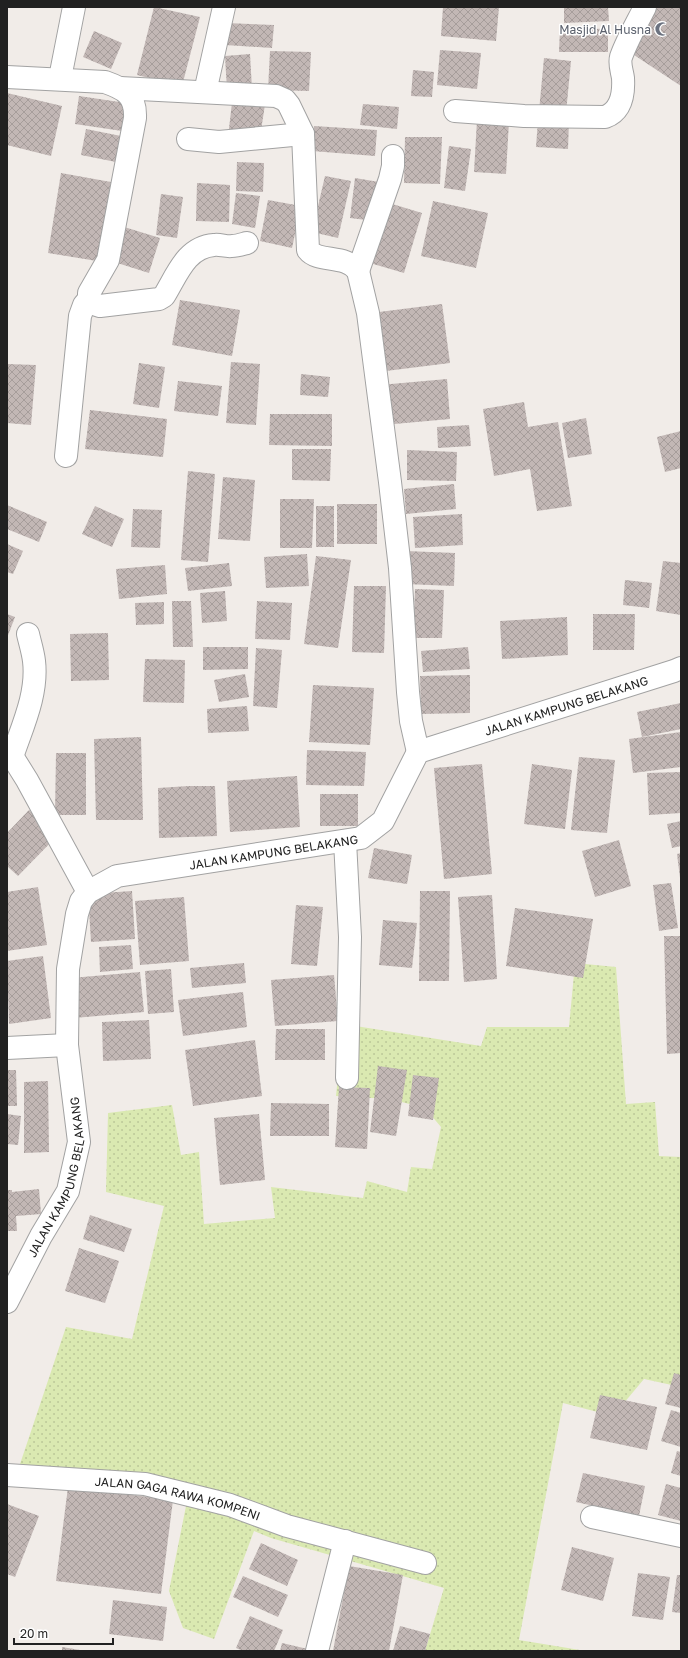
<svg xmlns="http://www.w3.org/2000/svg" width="688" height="1658" font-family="'Golos Text',sans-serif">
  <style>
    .grass { fill: url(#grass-dots) }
    .building { fill: url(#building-cross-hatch) }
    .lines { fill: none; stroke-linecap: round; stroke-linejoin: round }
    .minor-casing { stroke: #a2a2a2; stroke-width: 24 }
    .minor { stroke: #fff; stroke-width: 22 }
    .labels { text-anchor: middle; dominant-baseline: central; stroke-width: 3; stroke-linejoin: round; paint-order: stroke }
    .worship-label { font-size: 12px; fill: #5b616d; stroke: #fff; text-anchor: end }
    .street-label { font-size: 12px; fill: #212121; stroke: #fff }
  </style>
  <defs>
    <pattern id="grass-dots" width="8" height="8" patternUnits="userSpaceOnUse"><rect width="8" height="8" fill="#dae9b1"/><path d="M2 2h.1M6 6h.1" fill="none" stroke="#bbc898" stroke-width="1.8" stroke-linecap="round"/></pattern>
    <pattern id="building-cross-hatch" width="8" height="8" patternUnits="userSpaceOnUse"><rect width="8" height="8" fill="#c2b7b5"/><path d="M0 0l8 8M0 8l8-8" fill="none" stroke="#a69d9b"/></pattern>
  </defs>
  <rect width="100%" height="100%" fill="#f1ece8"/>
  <!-- grass -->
  <path class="grass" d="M 575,963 L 616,967 L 626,1104 L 655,1102 L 659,1156 L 681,1157 L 681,1387 L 644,1379 L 613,1416 L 563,1403 L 519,1640 L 586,1651 L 425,1651 L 444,1588 L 271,1538 L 254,1531 L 214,1639 L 183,1628 L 169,1591 L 187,1501 L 19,1467 L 66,1327 L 132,1339 L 164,1206 L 106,1192 L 108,1113 L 172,1105 L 181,1155 L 199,1152 L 204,1224 L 275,1218 L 271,1187 L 363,1198 L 367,1181 L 407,1192 L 411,1167 L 432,1169 L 441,1127 L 425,1108 L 390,1099 L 336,1096 L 343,1024 L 481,1046 L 487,1027 L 569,1027 Z"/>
  <!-- building -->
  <g class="building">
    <path d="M 154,7 L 200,17 L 182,86 L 137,75 Z"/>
    <path d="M 443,7 L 499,7 L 496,41 L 441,36 Z"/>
    <path d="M 564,7 L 608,7 L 609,21 L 564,23 Z"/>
    <path d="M 657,7 L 681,7 L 681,86 L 628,51 Z"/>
    <path d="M 226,23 L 274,25 L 272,48 L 225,45 Z"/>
    <path d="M 560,28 L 608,29 L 608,52 L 559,52 Z"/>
    <path d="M 94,31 L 122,43 L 111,69 L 83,57 Z"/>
    <path d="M 440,50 L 481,53 L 477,89 L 437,85 Z"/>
    <path d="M 270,51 L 311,52 L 309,91 L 268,90 Z"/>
    <path d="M 250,54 L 252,89 L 227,90 L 225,56 Z"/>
    <path d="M 544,58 L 571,61 L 566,113 L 539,111 Z"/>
    <path d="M 413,70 L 434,72 L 432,97 L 411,96 Z"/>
    <path d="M 7,93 L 62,106 L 51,156 L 7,145 Z"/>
    <path d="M 233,94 L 266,98 L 260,137 L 228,137 Z"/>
    <path d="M 79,96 L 126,103 L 122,131 L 75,124 Z"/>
    <path d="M 363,104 L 399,107 L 397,129 L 360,125 Z"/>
    <path d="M 477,120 L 509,121 L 506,174 L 474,172 Z"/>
    <path d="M 538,120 L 569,121 L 568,149 L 536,147 Z"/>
    <path d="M 314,126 L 377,130 L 375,156 L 312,151 Z"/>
    <path d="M 86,129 L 121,136 L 116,162 L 81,155 Z"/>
    <path d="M 405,137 L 442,137 L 440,184 L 404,183 Z"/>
    <path d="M 449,146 L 471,149 L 465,191 L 444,188 Z"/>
    <path d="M 237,162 L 264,163 L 263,192 L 236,191 Z"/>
    <path d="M 61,173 L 111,182 L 97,261 L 48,253 Z"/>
    <path d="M 325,176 L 351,181 L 338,238 L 312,232 Z"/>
    <path d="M 355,178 L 379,182 L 374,221 L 350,218 Z"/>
    <path d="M 197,183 L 230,185 L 229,222 L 196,221 Z"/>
    <path d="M 236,193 L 260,196 L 255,228 L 232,224 Z"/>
    <path d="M 161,194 L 183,197 L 177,238 L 156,235 Z"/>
    <path d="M 268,200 L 301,206 L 292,248 L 260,241 Z"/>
    <path d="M 433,201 L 488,213 L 476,268 L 421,256 Z"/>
    <path d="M 389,203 L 422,213 L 404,273 L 370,263 Z"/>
    <path d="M 121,226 L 160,238 L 149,273 L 111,261 Z"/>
    <path d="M 180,300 L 240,310 L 232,356 L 172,345 Z"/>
    <path d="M 442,304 L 450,363 L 386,371 L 379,312 Z"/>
    <path d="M 231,362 L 260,364 L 256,425 L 226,423 Z"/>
    <path d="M 139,363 L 165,367 L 159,408 L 133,404 Z"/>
    <path d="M 7,364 L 36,365 L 31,425 L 7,423 Z"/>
    <path d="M 301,374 L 330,377 L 328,397 L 300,395 Z"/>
    <path d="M 447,379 L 450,419 L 383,425 L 380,385 Z"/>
    <path d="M 178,381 L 222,386 L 218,416 L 174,411 Z"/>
    <path d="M 524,402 L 528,427 L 558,422 L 572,506 L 537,511 L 530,469 L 494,476 L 483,409 Z"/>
    <path d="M 90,410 L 167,419 L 163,457 L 85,449 Z"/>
    <path d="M 270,414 L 332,414 L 332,446 L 269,445 Z"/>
    <path d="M 586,418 L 592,454 L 568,458 L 562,423 Z"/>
    <path d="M 469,425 L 471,446 L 438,448 L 437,427 Z"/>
    <path d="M 681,431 L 681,468 L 665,472 L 657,437 Z"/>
    <path d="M 292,449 L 331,449 L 330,481 L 292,480 Z"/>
    <path d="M 407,450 L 457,452 L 456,481 L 407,480 Z"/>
    <path d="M 188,471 L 215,474 L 208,562 L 181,560 Z"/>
    <path d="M 223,477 L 255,480 L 250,541 L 218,539 Z"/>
    <path d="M 454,484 L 456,509 L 406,514 L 404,489 Z"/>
    <path d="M 280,499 L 314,499 L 312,548 L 280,548 Z"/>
    <rect x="337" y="504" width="40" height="40"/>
    <path d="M 7,505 L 47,522 L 39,542 L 7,529 Z"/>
    <path d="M 95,506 L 124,519 L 112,547 L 82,534 Z"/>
    <rect x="316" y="506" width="18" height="41"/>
    <path d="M 133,509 L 162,510 L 160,548 L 131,547 Z"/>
    <path d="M 462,514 L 463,545 L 415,548 L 413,517 Z"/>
    <path d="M 7,544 L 23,551 L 13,574 L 7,572 Z"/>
    <path d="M 406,551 L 455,553 L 454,586 L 405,584 Z"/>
    <path d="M 307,554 L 309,586 L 266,588 L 264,557 Z"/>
    <path d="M 316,556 L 351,560 L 338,648 L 304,644 Z"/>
    <path d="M 663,561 L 681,563 L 681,615 L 656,611 Z"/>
    <path d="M 229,563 L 232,586 L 188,591 L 185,568 Z"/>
    <path d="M 165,565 L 167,594 L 119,599 L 116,569 Z"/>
    <path d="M 625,580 L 652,583 L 649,608 L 623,605 Z"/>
    <path d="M 354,586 L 386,586 L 384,653 L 352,652 Z"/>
    <path d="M 415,589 L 444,590 L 442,638 L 413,638 Z"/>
    <path d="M 225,591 L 227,621 L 202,623 L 200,593 Z"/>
    <path d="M 172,601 L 191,601 L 193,647 L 173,647 Z"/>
    <path d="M 257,601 L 292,603 L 290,640 L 255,639 Z"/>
    <path d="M 164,602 L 164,624 L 136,625 L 135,603 Z"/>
    <path d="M 7,614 L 15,617 L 7,638 Z"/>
    <path d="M 593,614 L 635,614 L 634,650 L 593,650 Z"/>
    <path d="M 567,617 L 568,655 L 502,659 L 500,621 Z"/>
    <path d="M 108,633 L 109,680 L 71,681 L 70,634 Z"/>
    <path d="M 203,647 L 248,647 L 248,669 L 203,670 Z"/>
    <path d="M 468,647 L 470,669 L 423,672 L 421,651 Z"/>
    <path d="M 256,648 L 282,650 L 277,708 L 253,706 Z"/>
    <path d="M 145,659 L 185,660 L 184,703 L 143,702 Z"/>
    <path d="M 245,674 L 249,697 L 219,702 L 214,680 Z"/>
    <path d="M 470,675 L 470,713 L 421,714 L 420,676 Z"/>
    <path d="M 313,685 L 374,688 L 370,745 L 309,742 Z"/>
    <path d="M 681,703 L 681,729 L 642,737 L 637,712 Z"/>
    <path d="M 247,706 L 249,731 L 208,733 L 207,709 Z"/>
    <path d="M 681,732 L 681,767 L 633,773 L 629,739 Z"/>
    <path d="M 141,737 L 143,820 L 96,820 L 94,739 Z"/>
    <path d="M 307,750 L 366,752 L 364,786 L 306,785 Z"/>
    <path d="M 56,753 L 86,753 L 86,815 L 55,815 Z"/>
    <path d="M 579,757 L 615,760 L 607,833 L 571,830 Z"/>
    <path d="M 482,764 L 492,874 L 444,879 L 434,768 Z"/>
    <path d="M 532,764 L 572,770 L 565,829 L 524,824 Z"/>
    <path d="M 681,772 L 681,813 L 649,815 L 647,773 Z"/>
    <path d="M 297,776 L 300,827 L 230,832 L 227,781 Z"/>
    <path d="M 189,786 L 215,786 L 217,836 L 159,838 L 158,788 Z"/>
    <rect x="320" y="794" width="38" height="32"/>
    <path d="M 29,810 L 56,837 L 18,876 L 7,866 L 7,833 Z"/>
    <path d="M 681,821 L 681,846 L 672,848 L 667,824 Z"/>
    <path d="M 619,840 L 631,886 L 595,897 L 582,851 Z"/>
    <path d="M 374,848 L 412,855 L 407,884 L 368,878 Z"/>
    <path d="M 681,853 L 681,878 L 680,878 L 677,854 Z"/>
    <path d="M 671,883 L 678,928 L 659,931 L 653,885 Z"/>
    <path d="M 38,887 L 47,945 L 7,951 L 7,892 Z"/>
    <path d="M 132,891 L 135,939 L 91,942 L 88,894 Z"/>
    <path d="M 420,891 L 450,891 L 449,981 L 419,981 Z"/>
    <path d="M 492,895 L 497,979 L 464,982 L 458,897 Z"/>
    <path d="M 184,897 L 189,961 L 140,965 L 135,901 Z"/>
    <path d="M 296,905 L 323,907 L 317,966 L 291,964 Z"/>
    <path d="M 515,908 L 593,919 L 583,978 L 506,966 Z"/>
    <path d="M 383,920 L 417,923 L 412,968 L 379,965 Z"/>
    <path d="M 664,936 L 681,936 L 681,1053 L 667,1054 Z"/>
    <path d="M 131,945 L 133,969 L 100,972 L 99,947 Z"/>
    <path d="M 43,956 L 51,1018 L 9,1024 L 7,961 Z"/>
    <path d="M 244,963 L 246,983 L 192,988 L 190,968 Z"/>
    <path d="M 171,969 L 174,1012 L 148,1014 L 145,971 Z"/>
    <path d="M 140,972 L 144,1012 L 74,1018 L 71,978 Z"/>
    <path d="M 334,975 L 338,1021 L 275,1026 L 271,980 Z"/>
    <path d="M 243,992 L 247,1027 L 183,1036 L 178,1000 Z"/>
    <path d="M 149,1020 L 151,1059 L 103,1061 L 102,1022 Z"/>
    <path d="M 276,1029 L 325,1029 L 325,1060 L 275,1060 Z"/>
    <path d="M 255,1040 L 262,1096 L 193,1106 L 185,1050 Z"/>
    <path d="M 378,1066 L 407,1070 L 396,1136 L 370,1132 Z"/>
    <path d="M 7,1070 L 16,1070 L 17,1106 L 7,1106 Z"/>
    <path d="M 413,1075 L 439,1078 L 433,1120 L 408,1116 Z"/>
    <path d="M 48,1081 L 49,1152 L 24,1153 L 24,1082 Z"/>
    <path d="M 339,1087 L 370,1088 L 367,1149 L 335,1147 Z"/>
    <path d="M 271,1103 L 329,1104 L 329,1136 L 270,1136 Z"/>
    <path d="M 7,1114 L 21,1116 L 18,1145 L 7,1144 Z"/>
    <path d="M 259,1114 L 265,1180 L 220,1185 L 214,1118 Z"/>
    <path d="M 39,1189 L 41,1214 L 16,1216 L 17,1231 L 7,1231 L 7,1190 L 12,1190 L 12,1192 Z"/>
    <path d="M 90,1215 L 132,1229 L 124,1252 L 83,1239 Z"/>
    <path d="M 79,1248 L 119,1261 L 105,1303 L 65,1291 Z"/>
    <path d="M 674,1373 L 681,1375 L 681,1408 L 665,1404 Z"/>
    <path d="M 600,1395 L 657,1407 L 647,1450 L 590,1438 Z"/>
    <path d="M 671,1410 L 681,1413 L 681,1447 L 661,1441 Z"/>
    <path d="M 677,1451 L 681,1452 L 681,1476 L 671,1473 Z"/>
    <path d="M 583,1473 L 645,1486 L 639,1516 L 576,1502 Z"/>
    <path d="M 666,1484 L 681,1488 L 681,1521 L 658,1515 Z"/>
    <path d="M 68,1487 L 173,1500 L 161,1594 L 56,1581 Z"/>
    <path d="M 7,1504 L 39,1516 L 15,1577 L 7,1574 Z"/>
    <path d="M 261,1543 L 298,1560 L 287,1586 L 249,1569 Z"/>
    <path d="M 572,1547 L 614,1558 L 603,1601 L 561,1590 Z"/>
    <path d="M 349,1566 L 403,1575 L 389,1651 L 333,1651 Z"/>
    <path d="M 638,1573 L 670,1577 L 663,1620 L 632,1616 Z"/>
    <path d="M 677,1575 L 681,1575 L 681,1613 L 672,1612 Z"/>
    <path d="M 243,1576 L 288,1595 L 278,1617 L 233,1597 Z"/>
    <path d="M 113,1600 L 167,1607 L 163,1641 L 109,1634 Z"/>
    <path d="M 250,1616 L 283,1630 L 274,1651 L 243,1651 L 236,1648 Z"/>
    <path d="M 400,1626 L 430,1634 L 425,1651 L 393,1651 Z"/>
    <path d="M 282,1643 L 312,1650 L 312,1651 L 280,1651 Z"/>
    <path d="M 62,1647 L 80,1650 L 80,1651 L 62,1651 Z"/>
  </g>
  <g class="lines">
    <defs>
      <g id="minor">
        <path d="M 7,77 L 105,82 C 125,89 136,95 135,118 L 108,260 L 89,293 L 89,299 L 94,304 L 100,306 L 159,299 L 164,296 C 177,275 186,247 214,245 C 220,244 226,247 232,246 C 237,246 243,244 247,243"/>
        <path d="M 60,78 L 74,7"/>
        <path d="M 120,88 L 276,96 L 285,100 L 289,105 L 303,134 L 308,250 C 318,263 346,254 358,271 L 368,313 L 390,482 L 400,568 L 408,692 L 411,721 L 418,752"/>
        <path d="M 205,92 L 224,7"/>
        <path d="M 455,111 L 524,116 L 605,117 C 621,111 624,94 623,78 C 622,71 619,64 621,57 C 627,40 637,23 645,7"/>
        <path d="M 188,139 L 219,142 L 303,134"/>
        <path d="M 358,271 L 390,179 L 393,166 L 393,156"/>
        <path d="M 66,456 L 80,316 L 84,305 L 89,299"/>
        <path d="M 7,748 L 27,780 L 88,892"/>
        <path d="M 12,757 C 22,727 38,694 34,661 C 33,652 30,643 28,634"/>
        <path d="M 345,841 L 350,937 L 347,1078"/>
        <path d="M 7,1048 L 67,1045"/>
        <path id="s1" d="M 7,1302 L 41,1236 L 68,1191 L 79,1142 L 67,1045 L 68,969 L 77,914 L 81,901 L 88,892 L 117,876 L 361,838 L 383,821 L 418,752 L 674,671 L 681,668"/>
        <path id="s2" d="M 7,1475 L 145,1484 L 230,1505 L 287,1526 L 425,1563"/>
        <path d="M 592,1517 L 681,1536"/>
        <path d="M 317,1651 L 345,1541"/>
      </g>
    </defs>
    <!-- minor casing -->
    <use href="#minor" class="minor-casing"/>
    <!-- minor -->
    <use href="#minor" class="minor"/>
  </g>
  <!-- icons -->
  <defs>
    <symbol id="mosque-bare" viewBox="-9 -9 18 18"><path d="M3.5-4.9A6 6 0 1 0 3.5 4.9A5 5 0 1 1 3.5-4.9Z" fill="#6b7280" stroke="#fff" stroke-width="2.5" paint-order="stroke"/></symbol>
  </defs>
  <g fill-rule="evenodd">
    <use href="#mosque-bare" x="652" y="19" width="20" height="20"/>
  </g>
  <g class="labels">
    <!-- worship labels -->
    <g class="worship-label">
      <text x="651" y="29">Masjid Al Husna</text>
    </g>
    <!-- street labels -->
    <g class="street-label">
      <text stroke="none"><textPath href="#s1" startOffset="972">JALAN KAMPUNG BELAKANG</textPath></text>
      <text stroke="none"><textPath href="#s1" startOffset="623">JALAN KAMPUNG BELAKANG</textPath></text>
      <text stroke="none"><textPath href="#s1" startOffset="137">JALAN KAMPUNG BELAKANG</textPath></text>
      <text stroke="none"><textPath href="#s2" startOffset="173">JALAN GAGA RAWA KOMPENI</textPath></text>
    </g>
  </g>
  <!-- border -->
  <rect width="688" height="1658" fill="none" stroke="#212121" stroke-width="16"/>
  <!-- scale -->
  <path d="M14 1638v6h99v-6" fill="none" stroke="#212121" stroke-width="2"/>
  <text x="20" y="1638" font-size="12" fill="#212121" stroke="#ffffff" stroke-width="3" paint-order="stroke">20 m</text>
</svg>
